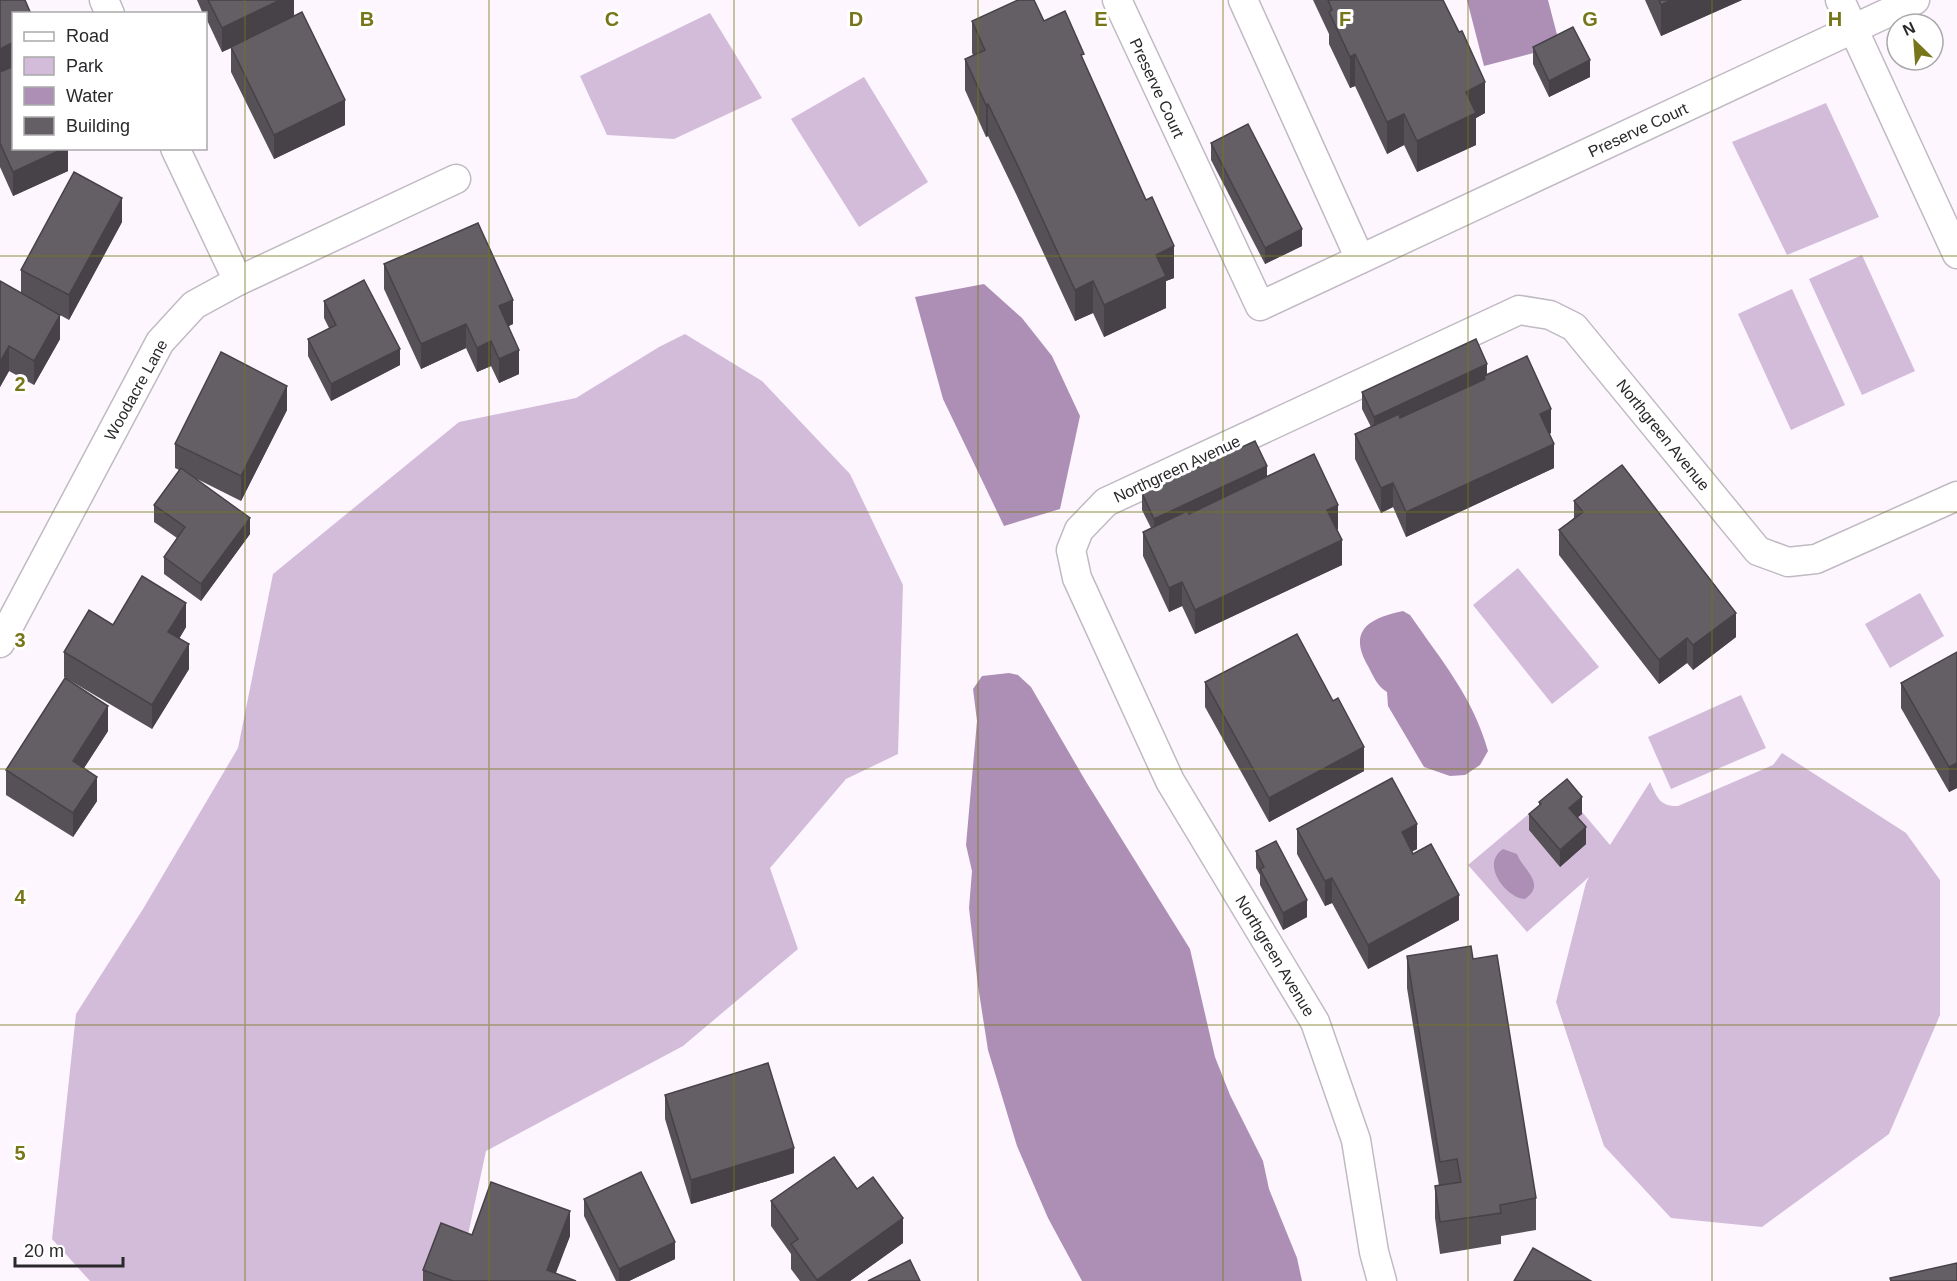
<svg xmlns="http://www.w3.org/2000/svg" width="1957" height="1281" font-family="Helvetica,sans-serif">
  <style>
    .green { fill: #d3bcda }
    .water { fill: #ad8fb6 }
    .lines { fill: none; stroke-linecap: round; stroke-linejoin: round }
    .minor-casing { stroke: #c0bac2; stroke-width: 31 }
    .minor { stroke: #fff; stroke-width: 28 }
    .wall { fill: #565157 }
    .shaded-wall { fill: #464247 }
    .building { fill: #645e65; stroke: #464247; stroke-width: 1.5 }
    .grid { fill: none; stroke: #78761b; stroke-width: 1.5; stroke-opacity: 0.55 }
    .labels { text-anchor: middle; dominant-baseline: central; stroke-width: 6; stroke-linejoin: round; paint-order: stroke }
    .street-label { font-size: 16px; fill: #2a282b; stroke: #fff }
    .grid-label { font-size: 20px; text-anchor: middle; font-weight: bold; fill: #78761b; stroke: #fff; stroke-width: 6; stroke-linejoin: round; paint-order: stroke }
  </style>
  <rect width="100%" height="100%" fill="#fdf6ff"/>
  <!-- green -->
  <g class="green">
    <path d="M 710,13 L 762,98 L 674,139 L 607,135 L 580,76 Z"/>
    <path d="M 864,77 L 928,182 L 859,227 L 791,119 Z"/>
    <path d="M 1826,103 L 1879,217 L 1787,255 L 1732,142 Z"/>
    <path d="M 1862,255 L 1915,371 L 1862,395 L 1809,279 Z"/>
    <path d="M 1792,289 L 1845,405 L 1791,430 L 1738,314 Z"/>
    <path d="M 685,334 L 762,381 L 850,474 L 903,585 L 898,754 L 846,779 L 770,868 L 798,949 L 683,1046 L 486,1151 L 466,1244 L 437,1281 L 90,1281 L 52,1239 L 76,1014 L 143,909 L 238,748 L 273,574 L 459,422 L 576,398 L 659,347 Z"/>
    <path d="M 1518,568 L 1599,667 L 1552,704 L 1473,605 Z"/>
    <path d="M 1920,593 L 1944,636 L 1890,668 L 1865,624 Z"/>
    <path d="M 1741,695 L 1766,748 L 1671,789 L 1648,737 Z"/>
    <path d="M 1782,753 L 1906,833 L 1940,880 L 1940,1015 L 1889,1134 L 1762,1227 L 1671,1218 L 1604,1146 L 1556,1002 L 1586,883 L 1589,877 L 1527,932 L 1468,865 L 1561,787 L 1610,845 L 1650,782 C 1657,797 1660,807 1678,806 L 1773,765 Z"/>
  </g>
  <!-- water -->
  <g class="water">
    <path d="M 1467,0 L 1548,0 L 1560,46 L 1484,66 Z"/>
    <path d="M 984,284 L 1022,318 L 1052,356 L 1080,416 L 1060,509 L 1004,526 L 943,399 L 915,297 Z"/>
    <path d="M 1403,611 L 1410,615 C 1441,660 1473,697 1488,751 L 1480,765 L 1465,775 L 1450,776 L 1424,767 L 1388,706 L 1387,692 C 1378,687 1373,676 1368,666 C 1347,630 1370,618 1403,611 Z"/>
    <path d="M 1009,673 L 1018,675 L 1031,687 L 1085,780 L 1190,949 L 1215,1057 L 1230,1095 L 1263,1161 L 1269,1189 L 1297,1258 L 1302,1281 L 1082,1281 L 1048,1218 L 1017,1146 L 988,1050 L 978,986 L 969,908 L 972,871 L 966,845 L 977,721 L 973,689 L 982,676 Z"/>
    <path d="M 1503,849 L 1517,854 C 1523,870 1547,884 1525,899 C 1508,899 1479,865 1503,849 Z"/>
  </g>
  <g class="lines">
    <defs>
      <g id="minor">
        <path d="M 104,0 L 110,14"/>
        <path d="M 1117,0 L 1260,306 L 1915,0"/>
        <path d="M 1243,0 L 1360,259"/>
        <path d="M 1840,0 L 1957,254"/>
        <path d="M 175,148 L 238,281"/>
        <path d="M 0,643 L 160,342 L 194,305 L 238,281 L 456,179"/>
        <path d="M 1382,1281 L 1374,1252 L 1356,1140 L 1315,1022 L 1170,781 L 1077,578 L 1071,550 L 1079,530 L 1106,502 L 1519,310 L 1550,315 L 1574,327 L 1758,551 L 1788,562 L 1816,559 L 1957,496"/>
      </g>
    </defs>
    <!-- minor casing -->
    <use href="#minor" class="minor-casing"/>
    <!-- minor -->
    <use href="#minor" class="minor"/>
  </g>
  <!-- wall -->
  <g class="wall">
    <path d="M 0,0 L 14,14 L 68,148 L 68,171 L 13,196 L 0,167 Z"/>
    <path d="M 197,0 L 294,0 L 294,16 L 345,125 L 274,159 L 231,72 L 231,48 L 222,52 L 206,18 L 206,14 L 203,14 Z"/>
    <path d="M 1313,0 L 1443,0 L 1485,113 L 1476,118 L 1476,145 L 1417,172 L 1404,145 L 1387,154 L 1355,86 L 1350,88 L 1329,44 L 1329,34 Z"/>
    <path d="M 1645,0 L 1742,0 L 1661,36 Z"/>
    <path d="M 972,21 L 1044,21 L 1084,63 L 1174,278 L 1166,281 L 1166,308 L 1104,337 L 1093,313 L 1075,321 L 1017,196 L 988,136 L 986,137 L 965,90 L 965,59 L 973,55 L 972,53 Z"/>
    <path d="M 1533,47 L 1590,77 L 1549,97 L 1533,64 Z"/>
    <path d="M 1211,143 L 1302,246 L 1265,264 L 1211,160 Z"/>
    <path d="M 122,222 L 69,320 L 60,315 L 60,339 L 34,385 L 9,371 L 0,387 L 0,281 L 21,293 L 21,270 Z"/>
    <path d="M 384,264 L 513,324 L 509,326 L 519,374 L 499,383 L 491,366 L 477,372 L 466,348 L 421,369 L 384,289 Z"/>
    <path d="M 324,301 L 400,365 L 331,401 L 308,356 L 308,339 L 329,328 L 324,318 Z"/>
    <path d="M 1487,375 L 1551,433 L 1549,434 L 1554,468 L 1406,537 L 1393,507 L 1381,513 L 1355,459 L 1355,434 L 1371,427 L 1362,409 L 1362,392 Z"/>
    <path d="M 287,410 L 241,501 L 197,479 L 250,534 L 201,601 L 164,574 L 164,557 L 177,538 L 154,522 L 154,505 L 179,470 L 175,468 L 175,444 Z"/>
    <path d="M 1267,477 L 1338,529 L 1337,530 L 1342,565 L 1195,634 L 1182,606 L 1169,612 L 1143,556 L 1143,532 L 1151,528 L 1142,510 L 1142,493 Z"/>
    <path d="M 1574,501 L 1736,637 L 1693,670 L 1687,663 L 1659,684 L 1559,555 L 1559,530 L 1574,518 Z"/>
    <path d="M 113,625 L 186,627 L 179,639 L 189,669 L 152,729 L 64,677 L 64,652 Z"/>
    <path d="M 1957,652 L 1957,788 L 1949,792 L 1901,708 L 1901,683 Z"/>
    <path d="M 1205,682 L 1364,771 L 1269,822 L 1205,707 Z"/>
    <path d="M 108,731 L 84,768 L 97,801 L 73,837 L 6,795 L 6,770 Z"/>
    <path d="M 1539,802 L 1582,814 L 1578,817 L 1586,844 L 1560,867 L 1529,830 L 1529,814 L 1539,806 Z"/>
    <path d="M 1297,829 L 1417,849 L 1412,851 L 1459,920 L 1368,969 L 1332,903 L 1325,906 L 1297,854 Z"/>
    <path d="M 1256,851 L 1307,917 L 1283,930 L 1260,885 L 1260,875 L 1256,868 Z"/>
    <path d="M 1407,956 L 1473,959 L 1536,1198 L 1536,1230 L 1501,1236 L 1501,1244 L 1440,1254 L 1435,1218 L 1435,1186 L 1439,1186 L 1407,988 Z"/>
    <path d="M 665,1095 L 794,1173 L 691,1204 L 665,1119 Z"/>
    <path d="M 857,1189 L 903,1243 L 850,1281 L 800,1281 L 791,1269 L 791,1254 L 771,1226 L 771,1201 Z"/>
    <path d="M 584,1199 L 675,1259 L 629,1281 L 616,1281 L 584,1216 Z"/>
    <path d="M 570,1236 L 555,1273 L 576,1281 L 423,1281 L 423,1270 Z"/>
  </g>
  <!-- shaded-wall -->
  <g class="shaded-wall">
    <path d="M 280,0 L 294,0 L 294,18 L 222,52 L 222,28 Z"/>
    <path d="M 1671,0 L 1742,0 L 1661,36 L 1661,5 Z"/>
    <path d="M 14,42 L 14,67 L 0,73 L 0,49 Z"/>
    <path d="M 1355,54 L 1355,86 L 1350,88 L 1350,57 Z"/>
    <path d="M 1590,60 L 1590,77 L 1549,97 L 1549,81 Z"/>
    <path d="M 1485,82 L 1485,113 L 1476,118 L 1476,145 L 1417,172 L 1417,141 L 1466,92 Z"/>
    <path d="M 345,100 L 345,125 L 274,159 L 274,135 Z"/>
    <path d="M 988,104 L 988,136 L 986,137 L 986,105 Z"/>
    <path d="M 1404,114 L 1404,145 L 1387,154 L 1387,122 Z"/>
    <path d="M 65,148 L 68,148 L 68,171 L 13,196 L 13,172 Z"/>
    <path d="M 122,198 L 122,222 L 69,320 L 69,295 Z"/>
    <path d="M 1302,229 L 1302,246 L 1265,264 L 1265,248 Z"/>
    <path d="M 1174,246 L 1174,278 L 1166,281 L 1166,308 L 1104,337 L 1104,305 L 1156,255 Z"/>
    <path d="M 1093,281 L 1093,313 L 1075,321 L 1075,290 Z"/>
    <path d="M 513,300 L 513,324 L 499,330 L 499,306 Z"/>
    <path d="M 60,315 L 60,339 L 34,385 L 34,361 Z"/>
    <path d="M 466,324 L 466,348 L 421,369 L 421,344 Z"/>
    <path d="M 491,341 L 491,366 L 477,372 L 477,348 Z"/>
    <path d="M 9,346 L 9,371 L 0,387 L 0,362 Z"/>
    <path d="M 400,349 L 400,365 L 331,401 L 331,384 Z"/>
    <path d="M 519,350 L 519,374 L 499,383 L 499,359 Z"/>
    <path d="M 1487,364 L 1487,381 L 1484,376 L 1484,383 L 1374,434 L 1374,417 Z"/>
    <path d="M 287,386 L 287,410 L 241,501 L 241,476 Z"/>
    <path d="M 1551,409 L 1551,433 L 1540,439 L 1540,414 Z"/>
    <path d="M 1554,444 L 1554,468 L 1406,537 L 1406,512 Z"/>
    <path d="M 1267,466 L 1267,483 L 1154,535 L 1154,519 Z"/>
    <path d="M 1393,483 L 1393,507 L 1381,513 L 1381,488 Z"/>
    <path d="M 1338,505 L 1338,529 L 1327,535 L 1327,510 Z"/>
    <path d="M 250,518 L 250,534 L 201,601 L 201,584 Z"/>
    <path d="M 1342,540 L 1342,565 L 1195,634 L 1195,610 Z"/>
    <path d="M 1182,582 L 1182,606 L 1169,612 L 1169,588 Z"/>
    <path d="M 186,603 L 186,627 L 168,657 L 168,632 Z"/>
    <path d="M 1736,613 L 1736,637 L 1693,670 L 1693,645 Z"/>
    <path d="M 1687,638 L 1687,663 L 1659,684 L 1659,660 Z"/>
    <path d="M 189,644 L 189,669 L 152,729 L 152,705 Z"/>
    <path d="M 108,706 L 108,731 L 73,785 L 73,761 Z"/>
    <path d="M 1364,747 L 1364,771 L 1269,822 L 1269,798 Z"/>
    <path d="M 1957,763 L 1957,788 L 1949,792 L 1949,767 Z"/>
    <path d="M 97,777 L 97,801 L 73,837 L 73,813 Z"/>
    <path d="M 1582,797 L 1582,814 L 1569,824 L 1569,808 Z"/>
    <path d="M 1417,824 L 1417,849 L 1402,857 L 1402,832 Z"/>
    <path d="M 1586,827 L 1586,844 L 1560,867 L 1560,850 Z"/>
    <path d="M 1332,878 L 1332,903 L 1325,906 L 1325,881 Z"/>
    <path d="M 1459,895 L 1459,920 L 1368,969 L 1368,945 Z"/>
    <path d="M 1307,900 L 1307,917 L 1283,930 L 1283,913 Z"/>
    <path d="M 794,1148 L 794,1173 L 691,1204 L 691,1180 Z"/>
    <path d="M 570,1211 L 570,1236 L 553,1281 L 547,1270 Z"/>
    <path d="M 903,1218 L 903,1243 L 850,1281 L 817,1281 L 817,1280 Z"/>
    <path d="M 675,1242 L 675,1259 L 629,1281 L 619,1281 L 619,1269 Z"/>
  </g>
  <!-- building -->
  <g class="building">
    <path d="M 0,0 L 25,0 L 31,14 L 14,14 L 14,42 L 0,49 Z"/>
    <path d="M 208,0 L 280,0 L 222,28 Z"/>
    <path d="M 1018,0 L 1034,0 L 1044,21 L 1065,11 L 1084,54 L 1081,55 L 1146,200 L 1152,197 L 1174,246 L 1156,255 L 1166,276 L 1104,305 L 1093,281 L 1075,290 L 1017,164 L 988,104 L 986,105 L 965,59 L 985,50 L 972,21 Z"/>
    <path d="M 1328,0 L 1443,0 L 1459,32 L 1462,31 L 1485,82 L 1466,92 L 1476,113 L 1417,141 L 1404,114 L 1387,122 L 1355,54 L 1350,57 L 1329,12 L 1332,10 Z"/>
    <path d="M 1659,0 L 1671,0 L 1661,5 Z"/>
    <path d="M 302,12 L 345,100 L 274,135 L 231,47 Z"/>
    <path d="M 1573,27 L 1590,60 L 1549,81 L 1533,47 Z"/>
    <path d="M 14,66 L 14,148 L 65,148 L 13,172 L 0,143 L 0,72 Z"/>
    <path d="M 1248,124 L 1302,229 L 1265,248 L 1211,143 Z"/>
    <path d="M 74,172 L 122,198 L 69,295 L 21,270 Z"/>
    <path d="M 478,223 L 513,300 L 499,306 L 519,350 L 499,359 L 491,341 L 477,348 L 466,324 L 421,344 L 384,264 Z"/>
    <path d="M 364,280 L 400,349 L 331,384 L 308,339 L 336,325 L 324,301 Z"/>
    <path d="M 0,281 L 60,315 L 34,361 L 9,346 L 0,362 Z"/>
    <path d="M 1476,339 L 1487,364 L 1374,417 L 1362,392 Z"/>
    <path d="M 221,352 L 287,386 L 241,476 L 175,444 Z"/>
    <path d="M 1527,356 L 1551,409 L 1540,414 L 1554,444 L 1406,512 L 1393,483 L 1381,488 L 1355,434 L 1399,414 L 1400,418 L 1485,379 L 1484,376 Z"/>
    <path d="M 1255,441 L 1267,466 L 1154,519 L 1142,493 Z"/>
    <path d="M 1314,454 L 1338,505 L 1327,510 L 1342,540 L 1195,610 L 1182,582 L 1169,588 L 1143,532 L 1187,511 L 1189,514 Z"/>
    <path d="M 1622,465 L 1736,613 L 1693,645 L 1687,638 L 1659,660 L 1559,530 L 1583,512 L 1574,501 Z"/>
    <path d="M 181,468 L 250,518 L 201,584 L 164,557 L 185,527 L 154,505 Z"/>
    <path d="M 142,576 L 186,603 L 168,632 L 189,644 L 152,705 L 64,652 L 89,610 L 113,625 Z"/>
    <path d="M 1297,634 L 1333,701 L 1338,698 L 1364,747 L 1269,798 L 1205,682 Z"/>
    <path d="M 1957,652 L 1957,763 L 1949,767 L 1901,683 Z"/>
    <path d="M 65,678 L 108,706 L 73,761 L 97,777 L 73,813 L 6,770 Z"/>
    <path d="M 1392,778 L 1417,824 L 1402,832 L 1413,854 L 1431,844 L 1459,895 L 1368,945 L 1332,878 L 1325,881 L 1297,829 Z"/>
    <path d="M 1567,779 L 1582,797 L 1569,808 L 1586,827 L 1560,850 L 1529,814 L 1541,804 L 1539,802 Z"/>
    <path d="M 1276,841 L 1307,900 L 1283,913 L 1260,869 L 1264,867 L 1256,851 Z"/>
    <path d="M 1471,946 L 1473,959 L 1497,955 L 1536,1198 L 1500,1205 L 1501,1213 L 1440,1222 L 1435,1186 L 1461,1182 L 1457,1159 L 1440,1162 L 1407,956 Z"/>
    <path d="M 768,1063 L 794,1148 L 691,1180 L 665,1095 Z"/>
    <path d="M 834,1157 L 857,1189 L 873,1177 L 903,1218 L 817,1280 L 791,1244 L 798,1239 L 771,1201 Z"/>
    <path d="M 641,1172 L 675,1242 L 619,1269 L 584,1199 Z"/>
    <path d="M 491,1182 L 570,1211 L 547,1270 L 576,1281 L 453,1281 L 423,1270 L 441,1223 L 472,1235 Z"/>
    <path d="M 1533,1248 L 1591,1281 L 1514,1281 Z"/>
    <path d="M 910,1260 L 920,1281 L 868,1281 Z"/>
    <path d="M 1957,1263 L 1957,1281 L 1891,1281 L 1890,1278 Z"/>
  </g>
  <!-- grid -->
  <path class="grid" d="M 245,0 L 245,1281M 489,0 L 489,1281M 734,0 L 734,1281M 978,0 L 978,1281M 1223,0 L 1223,1281M 1468,0 L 1468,1281M 1712,0 L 1712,1281M 0,256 L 1957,256M 0,512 L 1957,512M 0,769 L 1957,769M 0,1025 L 1957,1025"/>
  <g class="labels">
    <!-- street labels -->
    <g class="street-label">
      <text transform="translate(1157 88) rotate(65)">Preserve Court</text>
      <text transform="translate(1638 130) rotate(-25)">Preserve Court</text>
      <text transform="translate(136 390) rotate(-61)">Woodacre Lane</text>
      <text transform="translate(1663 435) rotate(51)">Northgreen Avenue</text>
      <text transform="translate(1177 469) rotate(-25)">Northgreen Avenue</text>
      <text transform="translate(1275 956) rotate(59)">Northgreen Avenue</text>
    </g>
  </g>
  <g class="grid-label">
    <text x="367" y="26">B</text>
    <text x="612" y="26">C</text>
    <text x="856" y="26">D</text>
    <text x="1101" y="26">E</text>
    <text x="1345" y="26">F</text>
    <text x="1590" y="26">G</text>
    <text x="1835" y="26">H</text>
    <text x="20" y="391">2</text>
    <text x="20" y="647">3</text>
    <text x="20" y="904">4</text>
    <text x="20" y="1160">5</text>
  </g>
  <!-- legend -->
  <rect x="12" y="12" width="195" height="138" fill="#ffffff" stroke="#aaa9aa" stroke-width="1.5"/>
  <rect x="24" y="32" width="30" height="9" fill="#ffffff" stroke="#aaa9aa" stroke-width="1.5"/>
  <text x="66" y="42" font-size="18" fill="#2a282b">Road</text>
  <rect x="24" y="57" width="30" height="18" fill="#d3bcda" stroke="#aaa9aa" stroke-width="1.5"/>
  <text x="66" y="72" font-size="18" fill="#2a282b">Park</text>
  <rect x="24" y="87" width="30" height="18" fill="#ad8fb6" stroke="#aaa9aa" stroke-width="1.5"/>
  <text x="66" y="102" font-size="18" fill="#2a282b">Water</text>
  <rect x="24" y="117" width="30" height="18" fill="#645e65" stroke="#aaa9aa" stroke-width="1.5"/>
  <text x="66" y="132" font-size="18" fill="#2a282b">Building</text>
  <!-- north arrow -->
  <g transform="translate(1915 42) rotate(335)"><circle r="28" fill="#ffffff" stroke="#aaa9aa" stroke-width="1.5"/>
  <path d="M0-4.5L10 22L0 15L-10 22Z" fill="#78761b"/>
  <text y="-9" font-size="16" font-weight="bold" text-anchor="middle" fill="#2a282b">N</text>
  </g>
  <!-- scale -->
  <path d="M15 1257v9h108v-9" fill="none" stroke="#2a282b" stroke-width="3"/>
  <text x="24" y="1257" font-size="18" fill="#2a282b" stroke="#ffffff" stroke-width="4.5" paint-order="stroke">20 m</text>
</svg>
